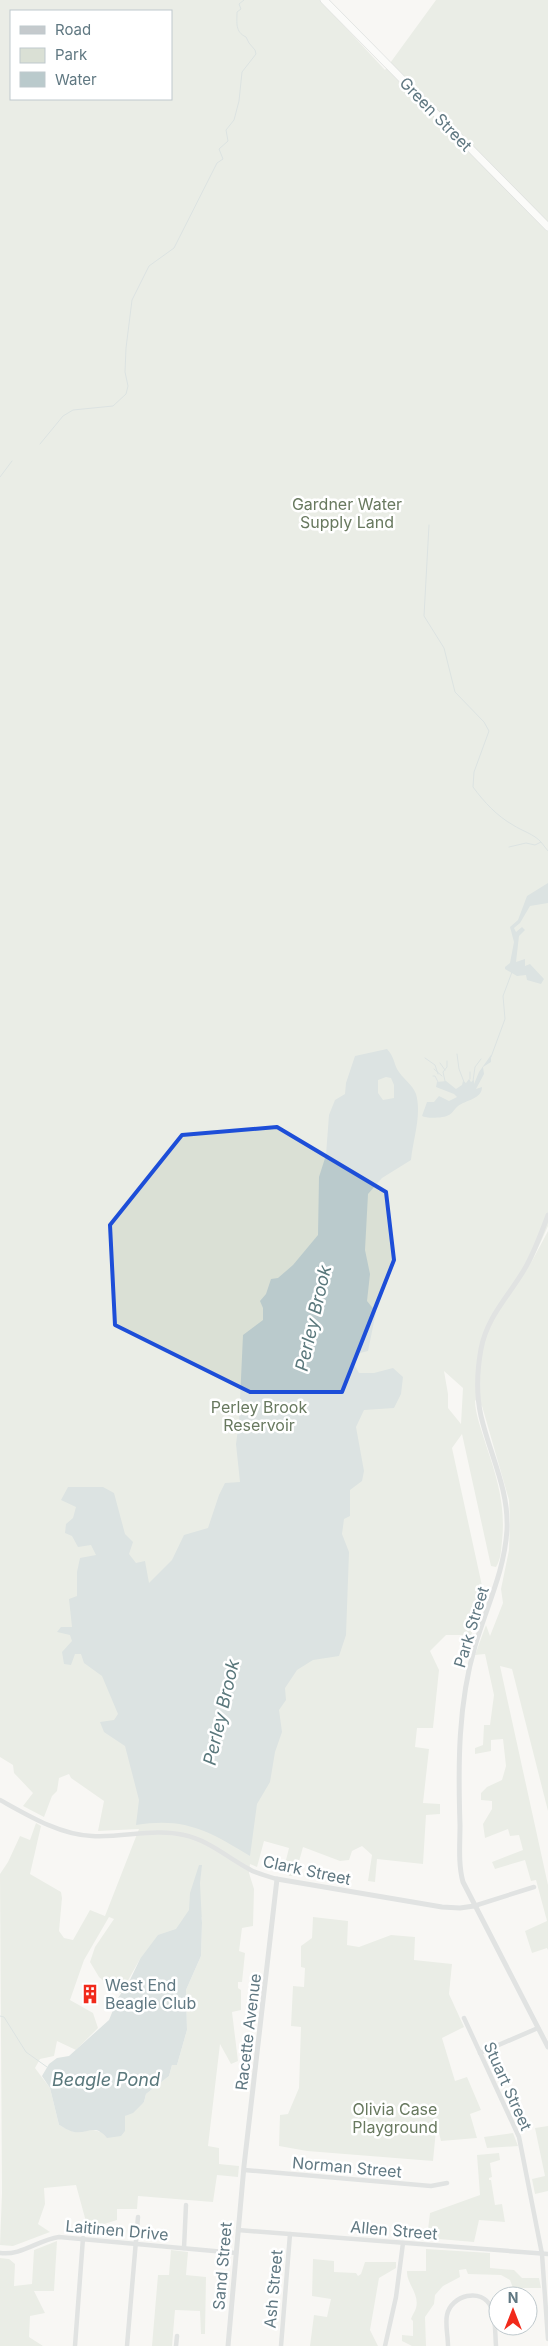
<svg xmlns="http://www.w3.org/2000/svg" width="548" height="2346" font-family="Inter,sans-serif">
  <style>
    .green { fill: #dae0d5; fill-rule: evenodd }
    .water { fill: #bacacc; fill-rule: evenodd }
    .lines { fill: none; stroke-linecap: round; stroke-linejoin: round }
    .stream { stroke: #bacacc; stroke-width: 1 }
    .trunk-casing { stroke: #b7bcbe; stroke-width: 8 }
    .minor { stroke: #c5cacd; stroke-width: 4.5 }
    .tertiary { stroke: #c5cacd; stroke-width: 5 }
    .trunk { stroke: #fff; stroke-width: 7 }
    .marked { fill: none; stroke: #1d4ed8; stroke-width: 4; stroke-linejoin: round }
    .labels { text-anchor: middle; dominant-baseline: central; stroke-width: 5; stroke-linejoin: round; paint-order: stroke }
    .street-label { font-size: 16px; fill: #607882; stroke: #fff }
    .park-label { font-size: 16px; fill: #68795f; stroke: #fff }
    .poi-label { font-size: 16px; fill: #607882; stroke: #fff; text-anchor: start }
    .water-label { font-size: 18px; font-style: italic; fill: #5a787c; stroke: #fff }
  </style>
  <rect width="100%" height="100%" fill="#f8f7f4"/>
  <!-- green -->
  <g class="green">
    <path d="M 0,0 L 320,0 L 385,70 L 436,0 L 548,0 L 548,1226 L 532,1261 L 548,1231 L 548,1811 L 512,1669 L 500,1666 L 548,1885 L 548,1950 L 547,1948 L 532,1953 L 525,1931 L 547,1921 L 536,1880 L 531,1881 L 525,1860 L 495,1869 L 492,1862 L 523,1850 L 519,1835 L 510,1836 L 508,1829 L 485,1838 L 483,1824 L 492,1809 L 492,1801 L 481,1800 L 481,1793 L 487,1787 L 502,1780 L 506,1766 L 503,1739 L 491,1740 L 491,1751 L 475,1754 L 475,1748 L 483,1745 L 484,1725 L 490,1725 L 494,1695 L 485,1654 L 475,1655 L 486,1625 L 490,1636 L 503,1603 L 501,1589 L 509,1550 L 510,1520 L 509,1500 L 482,1406 L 475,1400 C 475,1414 482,1431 486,1445 C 497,1477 506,1507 502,1541 C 501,1550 501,1559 496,1567 L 491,1566 L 462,1434 L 452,1448 L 484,1595 L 477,1605 L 479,1619 L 471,1635 L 446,1635 L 430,1651 L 439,1670 L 433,1728 L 417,1728 L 415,1747 L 429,1749 L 423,1803 L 440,1804 L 440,1814 L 426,1815 L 423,1864 L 377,1859 L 375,1882 L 368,1881 L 372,1855 L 362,1846 L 352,1851 L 349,1860 L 340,1861 L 303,1847 L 295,1876 L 289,1876 L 288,1869 L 284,1868 L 289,1848 L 264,1841 L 257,1867 L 250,1864 L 249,1873 L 254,1889 L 253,1926 L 242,1928 L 239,1951 L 245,1953 L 242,1982 L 238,1982 L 238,1988 L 241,1990 L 241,2010 L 232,2012 L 238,2061 L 231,2064 L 220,2044 L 208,2146 L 219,2148 L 219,2164 L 239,2166 L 238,2177 L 217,2175 L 213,2202 L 138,2196 L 137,2209 L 117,2209 L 117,2220 L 88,2229 L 76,2185 L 44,2188 L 45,2204 L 38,2224 L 50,2232 L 13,2246 L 0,2245 L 2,2193 L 0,1874 L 8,1862 L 20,1836 L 30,1840 L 36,1823 L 41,1826 L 30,1874 L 61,1892 L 62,1898 L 59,1931 L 64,1938 L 73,1940 L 90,1910 L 105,1916 L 139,1829 L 98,1831 L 104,1801 L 71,1778 L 69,1774 L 59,1778 L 57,1791 L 52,1796 L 44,1817 L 23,1806 L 33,1793 L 14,1773 L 13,1765 L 0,1757 ZM 11,11 L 171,11 L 171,99 L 11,99 ZM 444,1371 L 463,1388 L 461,1424 L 448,1408 L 448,1394 ZM 109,1917 L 114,1919 L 95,1947 L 90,1962 L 99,1977 L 108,1985 L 107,1988 L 121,1993 L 140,1959 L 202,1917 L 201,1956 L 186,1990 L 187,2030 L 177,2065 L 172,2065 L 169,2076 L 146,2094 L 144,2102 L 125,2116 L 125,2128 L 101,2132 L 90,2129 L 74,2132 L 59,2125 L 50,2088 L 35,2068 L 40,2059 L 54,2056 L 57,2041 L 76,2050 L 98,2028 L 93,2013 L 70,2000 L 84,1960 Z"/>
    <path d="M 313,1917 L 348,1921 L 347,1945 L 359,1947 L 391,1935 L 415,1937 L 414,1960 L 452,1964 L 449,1994 L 464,2027 L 442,2038 L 455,2081 L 467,2077 L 481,2110 L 470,2114 L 477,2138 L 441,2141 L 439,2133 L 436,2130 L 433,2161 L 307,2151 L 279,2146 L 280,2115 L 288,2114 L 299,2088 L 301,2027 L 291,2026 L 293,1986 L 304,1987 L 305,1968 L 301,1967 L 301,1946 L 312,1938 Z"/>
    <path d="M 548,2126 L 548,2191 L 535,2194 L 532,2179 L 545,2176 L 535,2128 Z"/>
    <path d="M 513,2133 L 518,2146 L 487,2148 L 484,2137 Z"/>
    <path d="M 499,2153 L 500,2160 L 490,2163 L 492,2177 L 489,2178 L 489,2180 L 491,2180 L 495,2205 L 502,2204 L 505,2222 L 479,2220 L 474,2242 L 427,2238 L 430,2213 L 480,2195 L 477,2155 Z"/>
    <path d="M 57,2241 L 54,2291 L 34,2291 L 45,2313 L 30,2316 L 29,2337 L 43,2346 L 0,2346 L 0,2258 L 9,2259 L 15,2264 L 14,2286 L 32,2284 L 34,2250 Z"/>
    <path d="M 426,2249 L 490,2253 L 490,2268 L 514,2270 L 522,2278 L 539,2278 L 541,2288 L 513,2288 L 510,2280 L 501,2275 L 468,2274 L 466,2269 L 459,2270 L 460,2277 L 443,2286 L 435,2295 L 434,2304 L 425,2317 L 426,2346 L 412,2346 L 402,2341 L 402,2335 L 413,2336 L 413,2321 L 411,2319 C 412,2315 415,2312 416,2308 C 420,2294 406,2283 407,2271 L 426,2271 Z"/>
    <path d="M 171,2250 L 188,2252 L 186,2275 L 206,2277 L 205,2334 L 201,2334 L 200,2311 L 175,2310 L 172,2346 L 152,2346 L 158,2275 L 169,2275 Z"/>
    <path d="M 313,2259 L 334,2261 L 334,2272 L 356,2273 L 358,2276 L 361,2274 L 365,2262 L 396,2262 L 396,2268 L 379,2278 L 370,2330 L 378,2346 L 310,2346 L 314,2315 L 327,2317 L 331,2299 L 312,2296 Z"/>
  </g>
  <!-- water -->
  <g class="water">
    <path d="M 548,883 L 548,903 L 530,906 L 520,923 L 514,928 L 516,932 L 522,927 L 525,930 L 519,936 L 516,962 L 525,959 L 525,966 L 530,964 L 544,979 L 541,984 L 527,980 L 526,975 L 517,976 L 505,969 L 505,967 L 510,963 L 514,942 L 510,927 L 518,920 L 527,896 Z"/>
    <path d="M 387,1049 C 394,1057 393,1060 397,1069 C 402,1078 413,1085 416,1094 C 422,1115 413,1139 411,1160 L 382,1178 L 368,1194 L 365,1250 L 370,1274 L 367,1301 L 376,1312 L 368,1351 L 356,1354 L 353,1362 L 359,1373 L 374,1373 L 393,1368 L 403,1377 L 401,1394 L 394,1408 L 364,1410 L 356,1427 L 364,1471 L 362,1481 L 350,1490 L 350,1516 L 344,1519 L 342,1534 L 349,1552 L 346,1635 L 339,1656 L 313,1660 L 297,1670 L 285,1688 L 286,1700 L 279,1710 L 282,1732 L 275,1752 L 270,1782 L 257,1804 L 250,1856 C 209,1831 185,1817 136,1825 L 139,1800 L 125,1746 L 104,1732 L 100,1722 L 114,1720 L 118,1714 L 102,1676 L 84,1663 L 81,1654 L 75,1654 L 71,1665 L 64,1664 L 62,1652 L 72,1641 L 70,1635 L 57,1632 L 61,1627 L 72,1627 L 69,1599 L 77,1596 L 77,1572 L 80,1558 L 96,1555 L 91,1545 L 78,1547 L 72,1536 L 65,1533 L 66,1524 L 73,1518 L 76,1507 L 61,1500 L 68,1487 L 103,1487 L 114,1493 L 125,1534 L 133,1542 L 129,1554 L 136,1563 L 145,1561 L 149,1583 L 172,1560 L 184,1535 L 208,1528 L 219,1495 L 225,1483 L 240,1482 L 236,1444 L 239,1422 L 243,1335 L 263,1320 L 263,1308 L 260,1301 L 266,1294 L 271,1279 L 278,1278 L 293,1265 L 318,1235 L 319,1177 L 326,1155 L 329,1115 L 335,1100 L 345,1094 L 346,1083 L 355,1056 ZM 386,1077 L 391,1078 L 394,1085 L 394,1098 L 383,1100 L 378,1093 L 378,1080 Z"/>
    <path d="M 491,1055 L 491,1062 L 483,1067 L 484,1074 L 476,1089 L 482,1087 C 482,1099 466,1100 458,1106 C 455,1108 453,1113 449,1115 C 444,1118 427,1119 422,1116 L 427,1102 L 434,1102 L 439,1096 L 449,1101 L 457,1097 L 454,1094 L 436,1087 L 437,1082 L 446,1081 L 456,1089 L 462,1085 L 463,1081 L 466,1083 L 469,1079 L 471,1082 L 474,1080 L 474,1084 L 479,1072 Z"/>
    <path d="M 199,1865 L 202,1865 L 200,1883 L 202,1923 L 201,1956 L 186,1990 L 187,2030 L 177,2065 L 172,2065 L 169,2076 L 146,2094 L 144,2102 L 133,2113 L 125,2116 L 125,2131 L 121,2136 L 107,2138 C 95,2123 88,2134 74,2132 C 69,2131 63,2127 59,2125 L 50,2088 L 42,2076 L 49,2064 L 57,2058 L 69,2056 L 109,2020 L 118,1998 L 130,1980 L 140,1959 L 158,1935 L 176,1929 L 189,1910 L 190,1893 Z"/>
  </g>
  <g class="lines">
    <!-- stream -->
    <g class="stream">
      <path d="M 40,444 L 63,416 L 73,410 L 113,406 L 126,394 L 128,386 L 125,372 L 126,348 L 132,300 L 149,266 L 174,248 L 217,163 L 223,159 L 219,149 L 228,141 L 226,130 L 234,120 L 239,101 L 242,72 L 256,54 L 255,50 L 249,43 L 246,37 C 235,32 237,23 237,12 L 241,9 L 239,4 L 244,0"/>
      <path d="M 0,477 L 12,461"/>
      <path d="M 429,525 L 424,616 L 444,648 L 455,692 L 484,722 L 489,731 L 474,772 L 473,787 C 484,802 497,816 513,825 C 522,831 534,834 541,842"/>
      <path d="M 509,847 L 526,843 L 535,845 L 541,842 L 548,851"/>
      <path d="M 457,1054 L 459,1069 L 464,1082"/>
      <path d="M 491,1057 L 505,1019 L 503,996 L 512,972"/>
      <path d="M 425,1058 L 435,1065 L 438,1074"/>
      <path d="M 440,1063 L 445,1070"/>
      <path d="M 434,1069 L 442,1076"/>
      <path d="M 470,1072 L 470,1079"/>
      <path d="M 433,1076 L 435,1076 L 438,1082"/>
      <path d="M 445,1081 L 443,1072 L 447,1067 L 447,1061"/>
      <path d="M 473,1081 L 475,1067 L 481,1059"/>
      <path d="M 0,2016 L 4,2017 L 26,2052 L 47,2067"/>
    </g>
    <defs>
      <path id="trunk" d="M 324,0 L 548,227"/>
    </defs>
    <!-- trunk casing -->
    <use href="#trunk" class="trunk-casing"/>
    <!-- minor -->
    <g class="minor">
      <path d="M 0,1800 C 27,1815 60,1835 92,1836 C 123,1838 154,1828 184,1835 C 208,1840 227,1857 249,1869 C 257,1874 268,1876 277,1879"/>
      <path d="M 474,1906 L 534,1887"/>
      <path d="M 464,2018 L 519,2137 L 542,2254 L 548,2339"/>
      <path d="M 480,2053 L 538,2028"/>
      <path d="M 244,2170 L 431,2186 L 447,2183"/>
      <path d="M 238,2230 L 548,2254"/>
      <path d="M 184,2248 L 186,2205"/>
      <path d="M 0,2253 C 21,2256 38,2240 59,2237 L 236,2253"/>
      <path d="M 75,2346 L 83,2238"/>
      <path d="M 127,2346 L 138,2217"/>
      <path d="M 176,2346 L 177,2336"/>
      <path d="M 281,2346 L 290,2234"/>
      <path d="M 385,2346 L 396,2297 L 403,2243"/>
      <path d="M 448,2346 C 448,2336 445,2324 447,2315 C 451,2295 482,2287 491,2307 C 496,2318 495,2334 496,2346"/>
    </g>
    <!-- tertiary -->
    <g class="tertiary">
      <path d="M 548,1215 C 541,1234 534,1253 524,1270 C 508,1297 487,1317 481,1349 C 477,1371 476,1394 481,1416 C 490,1455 509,1489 507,1530 C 504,1573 487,1605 475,1646 C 458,1704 458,1765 460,1825 C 460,1844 458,1864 463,1882 L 548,2047"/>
      <path d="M 228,2346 L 244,2166 L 277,1879 L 442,1907 L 460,1908 L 474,1906"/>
    </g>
    <!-- trunk -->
    <use href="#trunk" class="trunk"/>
  </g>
  <!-- marked area -->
  <path d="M0 0H548V2346H0ZM 277,1127 L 386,1192 L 394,1260 L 342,1392 L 250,1392 L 115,1325 L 110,1225 L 182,1135 Z" fill="#f8f7f4" fill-opacity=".55" fill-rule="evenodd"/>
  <path class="marked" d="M 277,1127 L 386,1192 L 394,1260 L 342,1392 L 250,1392 L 115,1325 L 110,1225 L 182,1135 Z"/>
  <!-- icons -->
  <defs>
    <symbol id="building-bare" viewBox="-9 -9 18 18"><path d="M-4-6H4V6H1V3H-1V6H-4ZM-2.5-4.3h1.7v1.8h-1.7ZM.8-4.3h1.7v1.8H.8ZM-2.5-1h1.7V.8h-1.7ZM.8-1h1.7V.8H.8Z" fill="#f12a1b" stroke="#fff" stroke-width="2.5" paint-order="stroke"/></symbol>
  </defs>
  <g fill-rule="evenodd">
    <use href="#building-bare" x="76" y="1980" width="28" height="28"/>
  </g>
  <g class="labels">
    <!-- street labels -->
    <g class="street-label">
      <text transform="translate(436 114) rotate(46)">Green Street</text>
      <text transform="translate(471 1627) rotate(-73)">Park Street</text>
      <text transform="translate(307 1870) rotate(12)">Clark Street</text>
      <text transform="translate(248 2032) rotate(-83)">Racette Avenue</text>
      <text transform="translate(508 2086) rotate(66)">Stuart Street</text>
      <text transform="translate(347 2167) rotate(5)">Norman Street</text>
      <text transform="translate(117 2230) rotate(5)">Laitinen Drive</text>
      <text transform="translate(394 2230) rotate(5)">Allen Street</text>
      <text transform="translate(222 2266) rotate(-85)">Sand Street</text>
      <text transform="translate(273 2289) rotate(-85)">Ash Street</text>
    </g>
    <!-- park labels -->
    <g class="park-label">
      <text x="347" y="504">Gardner Water<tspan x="347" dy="18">Supply Land</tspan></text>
      <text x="259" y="1407">Perley Brook<tspan x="259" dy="18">Reservoir</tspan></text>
      <text x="395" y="2109">Olivia Case<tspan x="395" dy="18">Playground</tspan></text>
    </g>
    <!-- poi labels -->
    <g class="poi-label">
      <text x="105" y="1985">West End<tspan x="105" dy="18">Beagle Club</tspan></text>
    </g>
    <!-- water labels -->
    <g class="water-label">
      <text transform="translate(313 1318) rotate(-77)">Perley Brook</text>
      <text transform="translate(221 1712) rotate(-77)">Perley Brook</text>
      <text x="106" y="2079">Beagle Pond</text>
    </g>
  </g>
  <!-- legend -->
  <rect x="10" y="10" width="162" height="90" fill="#ffffff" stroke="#bfc9cd"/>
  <rect x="20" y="26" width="25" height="8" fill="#c5cacd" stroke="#bfc9cd"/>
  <text x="55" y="35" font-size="15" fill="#607882">Road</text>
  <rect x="20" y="48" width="25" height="15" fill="#dae0d5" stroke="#bfc9cd"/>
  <text x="55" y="60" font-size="15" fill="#607882">Park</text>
  <rect x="20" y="72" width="25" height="15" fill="#bacacc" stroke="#bfc9cd"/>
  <text x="55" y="85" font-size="15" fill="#607882">Water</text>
  <!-- north arrow -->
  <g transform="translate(513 2311)"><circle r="24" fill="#ffffff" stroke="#bfc9cd"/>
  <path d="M0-4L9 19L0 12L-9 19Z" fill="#f12a1b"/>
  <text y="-8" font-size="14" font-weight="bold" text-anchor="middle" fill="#607882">N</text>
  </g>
</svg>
